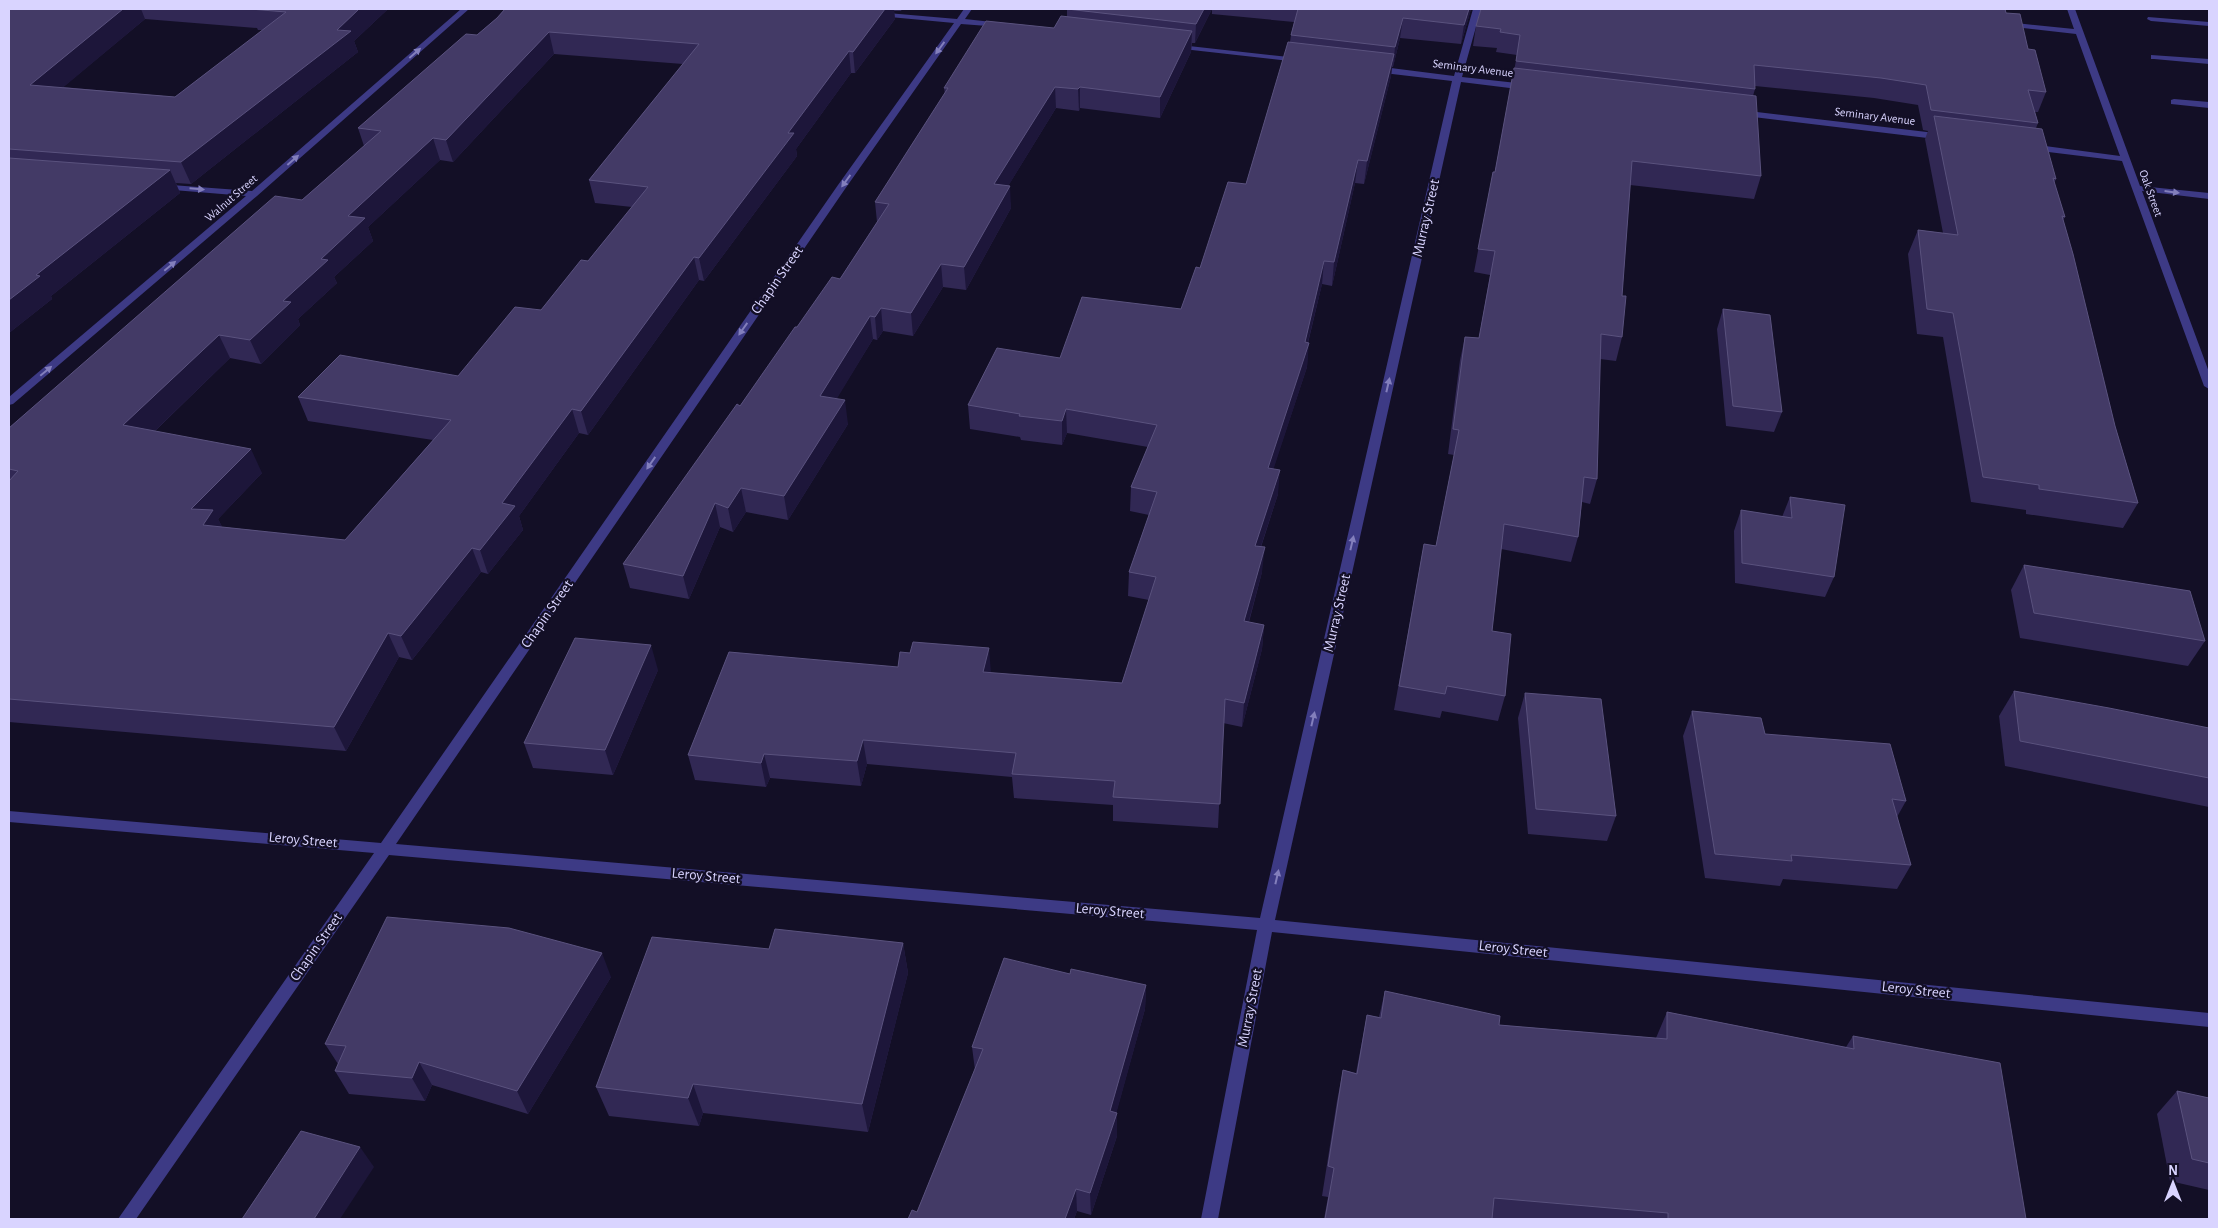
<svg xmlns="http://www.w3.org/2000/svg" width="2218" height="1228" font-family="'Alegreya Sans',sans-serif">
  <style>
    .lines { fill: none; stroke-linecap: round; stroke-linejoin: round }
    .minor { fill: #3d3a85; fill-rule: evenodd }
    .wall { fill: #312854; fill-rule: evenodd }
    .shaded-wall { fill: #1d163a }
    .building { fill: #433a66; stroke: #5a527e; fill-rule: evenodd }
    .oneway { fill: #837fbc }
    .labels { text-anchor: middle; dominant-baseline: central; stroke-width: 4.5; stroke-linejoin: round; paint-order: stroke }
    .far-street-label { font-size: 12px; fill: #d9d4ff; stroke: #130f26 }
    .street-label { font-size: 15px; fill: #d9d4ff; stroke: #130f26 }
  </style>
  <rect width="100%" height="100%" fill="#130f26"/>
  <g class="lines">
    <!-- minor -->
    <g class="minor">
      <path d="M 461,9 L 469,9 L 257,196 L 13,404 L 9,405 L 9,397 L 246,196 L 161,189 L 156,186 L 158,184 L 252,191 Z"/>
      <path d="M 964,9 L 972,9 L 965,19 L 1001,23 L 1005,25 L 1001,27 L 961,24 L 845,189 L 396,844 L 1260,918 L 1452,81 L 1375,72 L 1371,69 L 1375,66 L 1454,76 L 1473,9 L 1481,9 L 1462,77 L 1527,84 L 1531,87 L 1527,90 L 1461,82 L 1275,920 L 2209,1013 L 2209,1027 L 1272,932 L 1218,1219 L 1201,1219 L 1257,930 L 389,855 L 136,1219 L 118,1219 L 374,853 L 9,822 L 9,811 L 381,843 L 838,185 L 954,23 L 879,16 L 876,16 L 876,12 L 957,19 Z"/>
      <path d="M 2067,9 L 2075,9 L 2140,186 L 2209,193 L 2209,199 L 2142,191 L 2209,372 L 2209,389 L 2204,386 L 2122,161 L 2031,150 L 2027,147 L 2031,144 L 2120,156 L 2076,34 L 2006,26 L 2002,24 L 2006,22 L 2074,29 Z"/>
      <path d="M 2148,17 L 2209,22 L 2209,26 L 2151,21 L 2147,19 Z"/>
      <path d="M 1171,44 L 1298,58 L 1302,60 L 1298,62 L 1174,48 L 1170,46 Z"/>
      <path d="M 2151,55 L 2209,59 L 2209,64 L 2154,59 L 2151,59 Z"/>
      <path d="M 2174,99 L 2209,102 L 2209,108 L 2171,104 L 2171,100 Z"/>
      <path d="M 1740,110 L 1944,134 L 1948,137 L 1944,140 L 1737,115 L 1736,113 Z"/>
    </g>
  </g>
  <!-- wall -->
  <g class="wall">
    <path d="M 9,9 L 388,9 L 354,41 L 358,52 L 191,184 L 176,183 L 180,193 L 51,296 L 52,299 L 9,333 ZM 145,19 L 257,28 L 258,30 L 263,30 L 175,97 L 63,87 Z"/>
    <path d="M 505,9 L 902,9 L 901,11 L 894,11 L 895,19 L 855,73 L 851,73 L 796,149 L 797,156 L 704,281 L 699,280 L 588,435 L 579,433 L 519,516 L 523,530 L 488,574 L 481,572 L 412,660 L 399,657 L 346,751 L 9,722 L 9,428 L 302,200 L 364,146 L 358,128 L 477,35 L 497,18 ZM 554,54 L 683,64 L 589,180 L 595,203 L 632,207 L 588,261 L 541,310 L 458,376 L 298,397 L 308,421 L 433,440 L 345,540 L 222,527 L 218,519 L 262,473 L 155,431 L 230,358 L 261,364 L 300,325 L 298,319 L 337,283 L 334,277 L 373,241 L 368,227 L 440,160 L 453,162 Z"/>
    <path d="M 1067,9 L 1212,9 L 1195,43 L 1192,43 L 1191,52 L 1160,118 L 1080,108 L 1079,111 L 1056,108 L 1008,186 L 1011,208 L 966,290 L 943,287 L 913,336 L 883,331 L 877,340 L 873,339 L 836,399 L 848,424 L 788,520 L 746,512 L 733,532 L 720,527 L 689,599 L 630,588 L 623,564 L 740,406 L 797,327 L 840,279 L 877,222 L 875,202 L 945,94 L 944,88 L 1054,28 L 1067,17 Z"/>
    <path d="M 1212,9 L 1471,9 L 1461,44 L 1400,38 L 1393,67 L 1392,67 L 1391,76 L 1364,184 L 1355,183 L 1332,286 L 1322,284 L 1308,343 L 1307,367 L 1273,469 L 1278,494 L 1261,547 L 1262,572 L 1249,622 L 1264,625 L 1262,649 L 1242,727 L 1223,723 L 1218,828 L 1113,821 L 1113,805 L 1014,798 L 1012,777 L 867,764 L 861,786 L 770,778 L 766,787 L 695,780 L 688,755 L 898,667 L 1122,683 L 1149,600 L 1128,596 L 1129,572 L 1149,515 L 1130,511 L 1131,487 L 1148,447 L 1067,433 L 1062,445 L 1021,440 L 1020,437 L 970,429 L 968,405 L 1060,358 L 1181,309 L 1200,268 L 1246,184 L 1290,42 L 1291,35 L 1294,22 L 1212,14 Z"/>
    <path d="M 2006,13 L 2028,49 L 2046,92 L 2038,112 L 2035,112 L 2038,123 L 2036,128 L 2056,179 L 2054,183 L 2065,217 L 2063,220 L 2115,426 L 2138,503 L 2123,528 L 2026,514 L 2026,510 L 1971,502 L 1943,337 L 1917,334 L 1908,254 L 1918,230 L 1943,233 L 1925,139 L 1928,131 L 1923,130 L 1918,105 L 1874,98 L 1755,86 L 1755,89 L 1753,96 L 1761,176 L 1754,199 L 1630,185 L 1622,296 L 1622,337 L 1616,361 L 1600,359 L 1597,479 L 1590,504 L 1582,502 L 1578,537 L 1571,562 L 1501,549 L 1492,631 L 1505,696 L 1498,721 L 1442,711 L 1440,718 L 1394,710 L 1424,544 L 1436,546 L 1454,455 L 1448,454 L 1460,360 L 1465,337 L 1479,338 L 1490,275 L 1474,272 L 1493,172 L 1495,172 L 1517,55 L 1496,52 L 1497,48 L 1473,46 L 1476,26 Z"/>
    <path d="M 1723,309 L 1782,412 L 1774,432 L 1726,426 L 1717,329 Z"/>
    <path d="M 1790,497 L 1834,577 L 1825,597 L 1735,583 L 1734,531 L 1741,510 L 1782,517 Z"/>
    <path d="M 2024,565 L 2205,641 L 2188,666 L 2020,638 L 2011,590 Z"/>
    <path d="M 658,670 L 613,775 L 533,768 L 524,743 Z"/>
    <path d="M 2014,691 L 2209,728 L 2209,807 L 2005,766 L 1999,716 Z"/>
    <path d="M 1525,693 L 1616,816 L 1607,841 L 1528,834 L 1518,718 Z"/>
    <path d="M 1692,711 L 1765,734 L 1906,801 L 1897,817 L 1911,865 L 1897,889 L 1783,879 L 1780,886 L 1705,878 L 1683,736 Z"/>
    <path d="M 903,943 L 908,973 L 868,1132 L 703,1113 L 699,1126 L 609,1116 L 596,1087 L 769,949 Z"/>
    <path d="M 1070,974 L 1146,985 L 1145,1009 L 1116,1113 L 1117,1136 L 1091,1215 L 1077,1211 L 1074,1219 L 908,1219 L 917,1212 L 975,1070 L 972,1047 Z"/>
    <path d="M 611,977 L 528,1114 L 432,1085 L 425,1101 L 349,1094 L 335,1071 L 338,1064 L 325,1044 Z"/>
    <path d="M 1385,991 L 1499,1025 L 1656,1038 L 1667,1012 L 1846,1047 L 1853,1036 L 2026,1219 L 1324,1219 L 1328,1197 L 1322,1196 L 1337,1101 L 1343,1070 L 1356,1073 L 1367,1015 L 1379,1017 Z"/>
    <path d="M 2177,1091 L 2209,1098 L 2209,1190 L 2170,1181 L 2157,1114 Z"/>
  </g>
  <!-- shaded-wall -->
  <g class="shaded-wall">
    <path d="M 123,9 L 141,9 L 145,19 L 41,106 L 30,85 Z"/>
    <path d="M 359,9 L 388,9 L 354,41 L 358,52 L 191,184 L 181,162 L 337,30 Z"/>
    <path d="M 885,9 L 894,9 L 895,19 L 855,73 L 853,52 Z"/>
    <path d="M 1204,9 L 1212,9 L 1195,43 L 1196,24 Z"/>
    <path d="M 1469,9 L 1471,9 L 1461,44 L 1464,25 Z"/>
    <path d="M 1403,18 L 1400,38 L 1393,67 L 1395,47 Z"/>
    <path d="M 1192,31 L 1191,52 L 1160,118 L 1160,97 Z"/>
    <path d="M 549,32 L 554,54 L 453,162 L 446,140 Z"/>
    <path d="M 849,51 L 851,73 L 796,149 L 797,156 L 704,281 L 699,258 L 788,133 Z"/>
    <path d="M 1394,54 L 1391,76 L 1364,184 L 1367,161 Z"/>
    <path d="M 1055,87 L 1056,108 L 996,206 L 994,184 Z"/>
    <path d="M 1080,87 L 1080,108 L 1079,111 L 1078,89 Z"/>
    <path d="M 433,138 L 440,160 L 368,227 L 373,241 L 334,277 L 337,283 L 298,319 L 300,325 L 261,364 L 250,340 L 283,301 L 321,259 L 348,216 Z"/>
    <path d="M 1358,160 L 1355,183 L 1332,286 L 1334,262 Z"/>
    <path d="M 170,170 L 180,193 L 51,296 L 52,299 L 9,333 L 9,300 L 36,275 Z"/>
    <path d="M 1010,186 L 1011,208 L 966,290 L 964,267 Z"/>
    <path d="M 694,257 L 699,280 L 588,435 L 581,411 Z"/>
    <path d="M 1324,261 L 1322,284 L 1304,358 L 1309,343 L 1307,367 L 1266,492 L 1268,468 L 1305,342 Z"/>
    <path d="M 941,264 L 943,287 L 913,336 L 911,313 Z"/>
    <path d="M 881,308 L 883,331 L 877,340 L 875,317 Z"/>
    <path d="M 870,316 L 873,339 L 824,420 L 820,396 Z"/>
    <path d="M 219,335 L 230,358 L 136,449 L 123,425 Z"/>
    <path d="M 845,400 L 848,424 L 788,520 L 784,496 Z"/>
    <path d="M 572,409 L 579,433 L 519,516 L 523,530 L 488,574 L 480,550 L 502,503 Z"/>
    <path d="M 1066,409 L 1067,433 L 1062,445 L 1062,421 Z"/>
    <path d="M 251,449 L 262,473 L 218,519 L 226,534 L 215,549 L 191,509 Z"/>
    <path d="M 1280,470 L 1278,494 L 1253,570 L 1255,546 Z"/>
    <path d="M 741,488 L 746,512 L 733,532 L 728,508 Z"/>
    <path d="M 715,503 L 720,527 L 689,599 L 683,576 Z"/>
    <path d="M 1265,547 L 1262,572 L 1242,646 L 1244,621 Z"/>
    <path d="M 472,548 L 481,572 L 412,660 L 401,636 Z"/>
    <path d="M 1264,625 L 1262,649 L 1242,727 L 1244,703 Z"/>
    <path d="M 388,633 L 399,657 L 346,751 L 334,727 Z"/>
    <path d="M 651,645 L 658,670 L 613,775 L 605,750 Z"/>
    <path d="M 989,648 L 991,673 L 983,672 Z"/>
    <path d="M 863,740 L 867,764 L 861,786 L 857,761 Z"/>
    <path d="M 764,754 L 770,778 L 766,787 L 761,763 Z"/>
    <path d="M 903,943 L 908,973 L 868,1132 L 862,1104 Z"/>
    <path d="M 602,953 L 611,977 L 528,1114 L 517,1091 Z"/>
    <path d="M 1146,985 L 1145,1009 L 1111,1133 L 1117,1113 L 1117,1136 L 1091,1215 L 1090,1193 L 1110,1111 Z"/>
    <path d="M 419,1062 L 432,1085 L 425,1101 L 412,1078 Z"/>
    <path d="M 693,1084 L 703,1113 L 699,1126 L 688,1098 Z"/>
    <path d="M 360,1147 L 374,1167 L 340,1219 L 314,1219 Z"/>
    <path d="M 1076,1189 L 1077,1211 L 1074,1219 L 1065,1219 Z"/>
  </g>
  <!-- building -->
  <g class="building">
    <path d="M 9,9 L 123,9 L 30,85 L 175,97 L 286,12 L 250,9 L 359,9 L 337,30 L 351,31 L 181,162 L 9,149 Z"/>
    <path d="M 505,9 L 885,9 L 853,52 L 849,51 L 788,133 L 794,133 L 699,258 L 694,257 L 581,411 L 572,409 L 502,503 L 515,506 L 480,550 L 472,548 L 401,636 L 388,633 L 334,727 L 9,699 L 9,481 L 18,471 L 9,469 L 9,428 L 275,196 L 302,200 L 381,131 L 358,128 L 466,34 L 477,35 L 497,18 ZM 549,32 L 699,44 L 589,180 L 648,187 L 588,261 L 581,260 L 541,310 L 515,307 L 458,376 L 340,355 L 298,397 L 451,420 L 345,540 L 203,525 L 213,510 L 191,509 L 251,449 L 123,425 L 219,335 L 250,340 L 291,302 L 283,301 L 328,260 L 321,259 L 365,218 L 348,216 L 433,138 L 446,140 Z"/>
    <path d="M 1067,9 L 1204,9 L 1196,24 Z"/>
    <path d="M 1298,9 L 1469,9 L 1464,25 L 1403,18 L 1395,47 L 1291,35 Z"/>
    <path d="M 1481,9 L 2005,9 L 2006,13 L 2020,14 L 2028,49 L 2035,50 L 2046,92 L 2028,90 L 2038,123 L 1931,110 L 1926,85 L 1881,78 L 1754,65 L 1755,89 L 1516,61 L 1520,35 L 1500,32 L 1501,29 L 1476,26 Z"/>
    <path d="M 1061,16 L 1192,31 L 1160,97 L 1080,87 L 1078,89 L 1055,87 L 994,184 L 1010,186 L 964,267 L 941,264 L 911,313 L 881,308 L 875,317 L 870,316 L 820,396 L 845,400 L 784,496 L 741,488 L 728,508 L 715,503 L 683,576 L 623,564 L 737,404 L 740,406 L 795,327 L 797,327 L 832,277 L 840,279 L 889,204 L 875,202 L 948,88 L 944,88 L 986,21 L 1054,28 Z"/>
    <path d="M 1288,42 L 1394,54 L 1367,161 L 1358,160 L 1334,262 L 1324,261 L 1305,342 L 1309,343 L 1268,468 L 1280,470 L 1255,546 L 1265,547 L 1244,621 L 1264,625 L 1244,703 L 1225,699 L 1220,804 L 1113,797 L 1115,781 L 1012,774 L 1016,753 L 863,740 L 857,761 L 764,754 L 761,763 L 688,755 L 729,652 L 898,667 L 900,652 L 910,653 L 913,642 L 989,648 L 983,672 L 1122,683 L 1156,577 L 1129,572 L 1157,492 L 1131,487 L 1157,425 L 1066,409 L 1062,421 L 1019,416 L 1020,414 L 968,405 L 997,348 L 1060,358 L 1082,297 L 1181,309 L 1196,267 L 1200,268 L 1228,182 L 1246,184 Z"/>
    <path d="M 1514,68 L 1756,96 L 1761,176 L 1632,161 L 1622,296 L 1626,296 L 1622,337 L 1601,334 L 1597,479 L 1584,477 L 1578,537 L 1504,524 L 1492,631 L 1511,634 L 1505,696 L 1447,686 L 1445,694 L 1399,686 L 1424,544 L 1436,546 L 1459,430 L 1453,429 L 1465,337 L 1479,338 L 1495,251 L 1478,249 L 1493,172 L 1495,172 Z"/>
    <path d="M 1934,116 L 2042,129 L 2056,179 L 2053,178 L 2065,217 L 2062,216 L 2073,254 L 2115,426 L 2138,503 L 2039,489 L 2039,485 L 1983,477 L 1953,313 L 1927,309 L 1918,230 L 1958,235 Z"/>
    <path d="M 9,158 L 170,170 L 36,275 L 40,276 L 9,300 Z"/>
    <path d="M 1723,309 L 1770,315 L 1782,412 L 1733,406 Z"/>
    <path d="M 1790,497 L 1845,505 L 1834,577 L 1742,563 L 1741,510 L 1792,518 Z"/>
    <path d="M 2024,565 L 2190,591 L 2205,641 L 2034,613 Z"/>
    <path d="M 575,638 L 651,645 L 605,750 L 524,743 Z"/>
    <path d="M 2014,691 L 2109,708 L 2209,728 L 2209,778 L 2020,741 Z"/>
    <path d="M 1525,693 L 1601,699 L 1616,816 L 1536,809 Z"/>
    <path d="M 1692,711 L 1761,718 L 1765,734 L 1890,744 L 1906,801 L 1892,799 L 1911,865 L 1791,855 L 1792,861 L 1715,854 Z"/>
    <path d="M 387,917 L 509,928 L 602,953 L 517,1091 L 419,1062 L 412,1078 L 335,1071 L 346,1046 L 325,1044 Z"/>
    <path d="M 775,929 L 903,943 L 862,1104 L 693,1084 L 688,1098 L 596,1087 L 652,937 L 769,949 Z"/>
    <path d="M 1004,958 L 1070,974 L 1071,969 L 1146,985 L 1110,1111 L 1117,1113 L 1090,1193 L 1076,1189 L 1065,1219 L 908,1219 L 912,1210 L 917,1212 L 983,1049 L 972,1047 Z"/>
    <path d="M 1385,991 L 1500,1016 L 1499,1025 L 1667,1039 L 1667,1012 L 1854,1049 L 1853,1036 L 2000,1063 L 2026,1219 L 1668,1219 L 1668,1213 L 1494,1198 L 1492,1219 L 1325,1219 L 1334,1168 L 1328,1166 L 1343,1070 L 1357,1074 L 1367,1015 L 1381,1018 Z"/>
    <path d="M 2177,1091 L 2209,1098 L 2209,1163 L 2192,1159 Z"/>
    <path d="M 301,1131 L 360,1147 L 314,1219 L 242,1219 Z"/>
  </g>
  <!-- one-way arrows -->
  <defs><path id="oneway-solid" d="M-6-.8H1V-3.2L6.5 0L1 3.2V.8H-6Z" transform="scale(1.25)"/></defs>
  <g class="oneway">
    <use href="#oneway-solid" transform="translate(940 48) rotate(126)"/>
    <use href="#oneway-solid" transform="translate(415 53) rotate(-41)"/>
    <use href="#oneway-solid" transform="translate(293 160) rotate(-41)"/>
    <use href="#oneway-solid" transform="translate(846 181) rotate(126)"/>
    <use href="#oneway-solid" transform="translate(197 189) rotate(5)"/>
    <use href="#oneway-solid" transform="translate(2172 192) rotate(7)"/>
    <use href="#oneway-solid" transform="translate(170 266) rotate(-40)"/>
    <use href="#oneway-solid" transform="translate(743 329) rotate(125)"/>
    <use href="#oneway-solid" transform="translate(46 371) rotate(-40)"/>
    <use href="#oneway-solid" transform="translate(1388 385) rotate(-77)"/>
    <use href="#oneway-solid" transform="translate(651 463) rotate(125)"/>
    <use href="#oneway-solid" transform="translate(1352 543) rotate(-77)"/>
    <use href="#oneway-solid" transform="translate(1313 719) rotate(-77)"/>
    <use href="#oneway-solid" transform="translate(1277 877) rotate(-77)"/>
  </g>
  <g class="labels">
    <!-- far-street labels -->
    <g class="far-street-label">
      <text transform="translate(1473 68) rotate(7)">Seminary Avenue</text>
      <text transform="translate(1875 116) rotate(7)">Seminary Avenue</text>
      <text transform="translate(2151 193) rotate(70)">Oak Street</text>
      <text transform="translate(231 198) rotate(-41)">Walnut Street</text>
    </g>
    <!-- street labels -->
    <g class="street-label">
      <text transform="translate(1426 218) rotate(-77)">Murray Street</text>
      <text transform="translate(777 280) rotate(-55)">Chapin Street</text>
      <text transform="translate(1337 613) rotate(-77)">Murray Street</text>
      <text transform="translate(547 614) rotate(-55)">Chapin Street</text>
      <text transform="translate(303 840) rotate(5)">Leroy Street</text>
      <text transform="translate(706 876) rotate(5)">Leroy Street</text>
      <text transform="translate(1110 911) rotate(5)">Leroy Street</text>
      <text transform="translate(316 947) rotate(-55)">Chapin Street</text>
      <text transform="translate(1513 949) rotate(6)">Leroy Street</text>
      <text transform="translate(1916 990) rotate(6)">Leroy Street</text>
      <text transform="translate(1250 1008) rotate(-79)">Murray Street</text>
    </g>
  </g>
  <!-- border -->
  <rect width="2218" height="1228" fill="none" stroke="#d9d4ff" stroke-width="20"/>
  <!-- north arrow -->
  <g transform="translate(2173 1183)" stroke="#130f26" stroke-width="4" paint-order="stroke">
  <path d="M0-4L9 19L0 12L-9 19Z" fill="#d9d4ff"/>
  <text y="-8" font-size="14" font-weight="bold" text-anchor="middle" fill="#d9d4ff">N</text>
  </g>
</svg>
